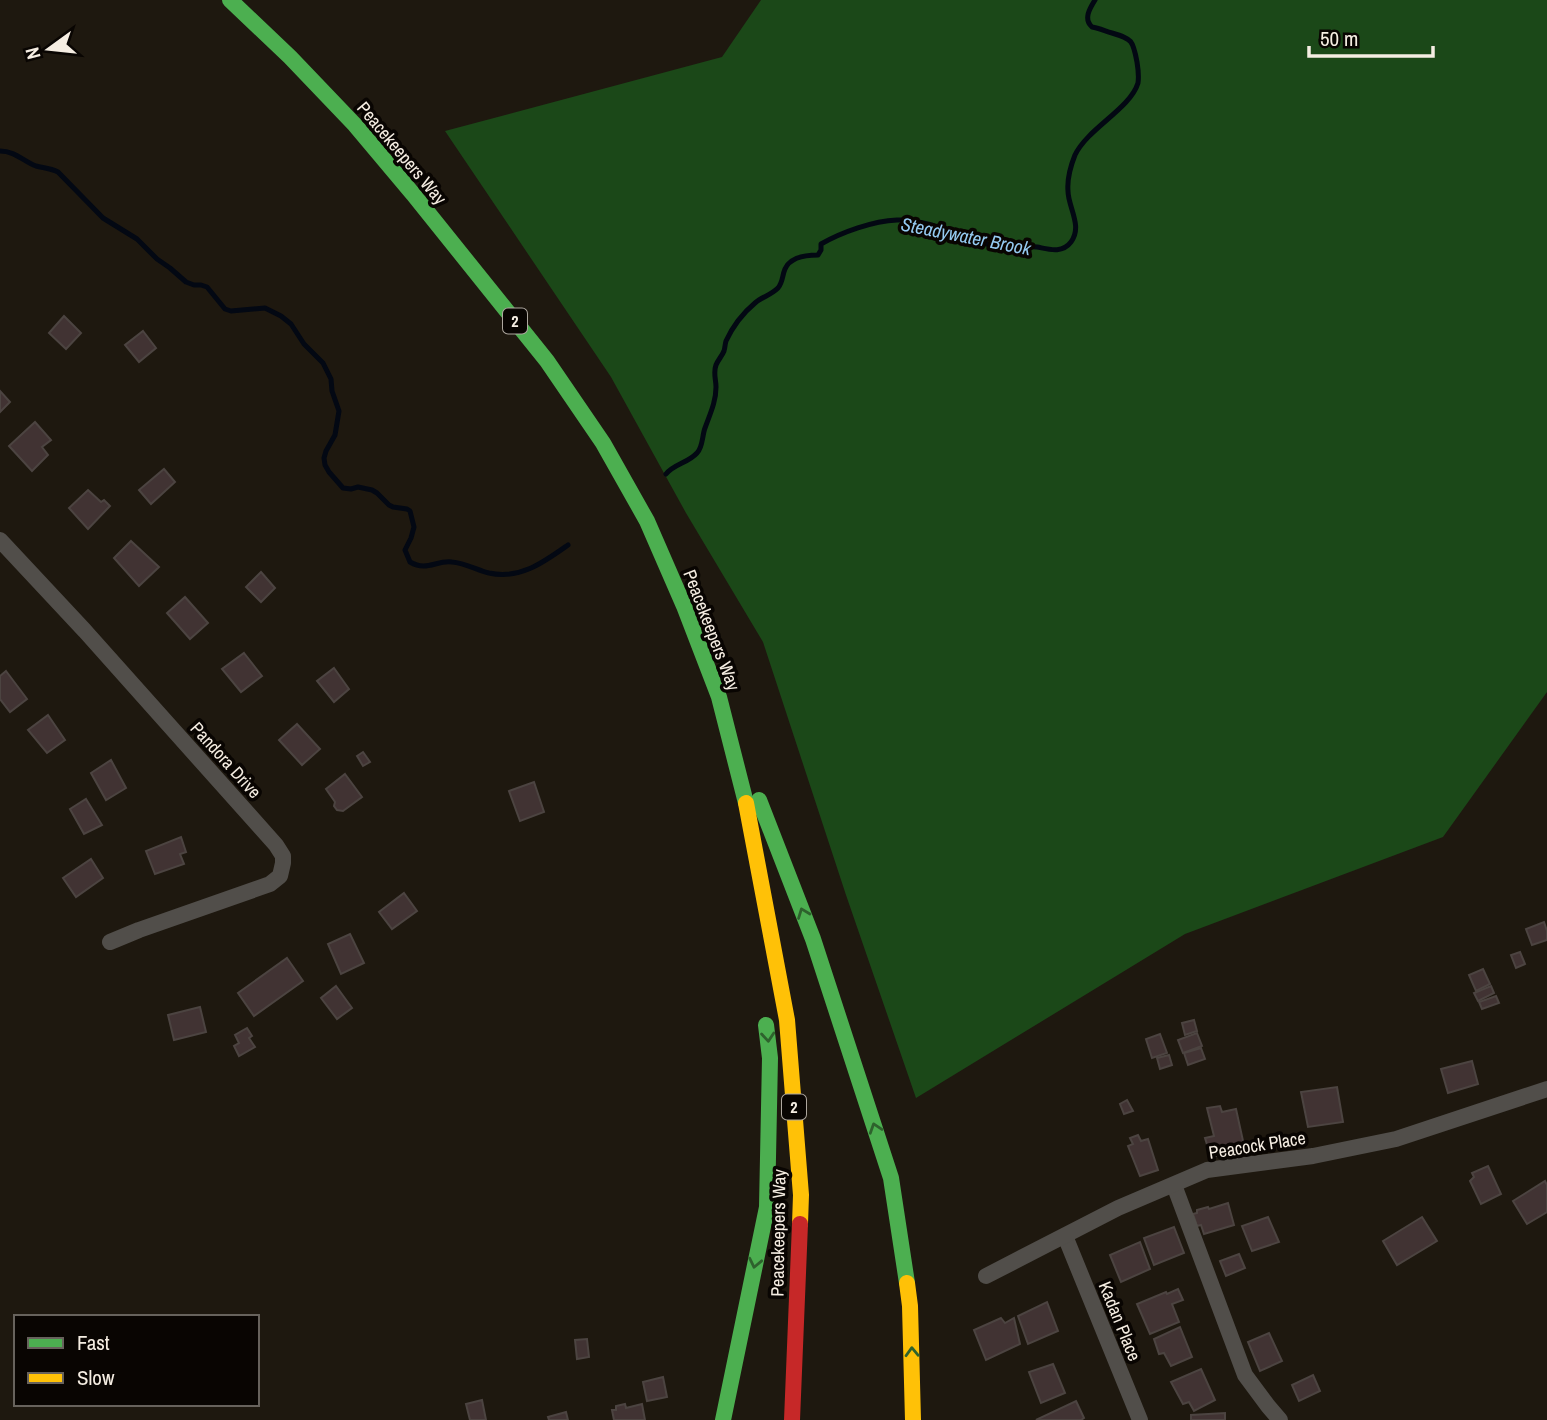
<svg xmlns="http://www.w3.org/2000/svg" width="1547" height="1420" font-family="'Archivo Narrow',sans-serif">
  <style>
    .forest { fill: #1b4818 }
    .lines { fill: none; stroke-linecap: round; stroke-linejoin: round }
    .stream { stroke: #030813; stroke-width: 5 }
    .building { fill: #413333; stroke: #4c4441; stroke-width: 2 }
    .street { stroke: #514e4a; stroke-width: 16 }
    .fast { stroke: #4caf50; stroke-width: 16 }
    .slow { stroke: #ffc107; stroke-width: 16 }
    .jam { stroke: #c62828; stroke-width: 16 }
    .oneway { stroke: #2e622d }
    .labels { text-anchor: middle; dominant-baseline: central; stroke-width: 7; stroke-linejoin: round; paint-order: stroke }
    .shield { fill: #090502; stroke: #aea79f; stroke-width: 2 }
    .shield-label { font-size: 16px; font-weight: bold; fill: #f5ede2 }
    .street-label { font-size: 18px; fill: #f5ede2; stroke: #090502 }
    .water-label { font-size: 19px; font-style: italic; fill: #95cbf2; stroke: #090502 }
  </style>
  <rect width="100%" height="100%" fill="#1e180f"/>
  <!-- forest -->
  <path class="forest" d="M 761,0 L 1547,0 L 1547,692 L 1443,837 L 1185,934 L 916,1098 L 846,895 L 763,642 L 686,513 L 611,377 L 445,131 L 722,57 Z"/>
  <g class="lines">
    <!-- stream -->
    <g class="stream">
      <path d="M 0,151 C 15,151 23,161 36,166 C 44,168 50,168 58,172 L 103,218 L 137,239 L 157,259 L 170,268 L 186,282 L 194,285 L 201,285 L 207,287 L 225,309 L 231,311 L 265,308 L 281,316 L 291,324 L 304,344 L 323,363 L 331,379 L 332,391 L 339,411 L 335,435 L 326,451 L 324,458 L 325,465 L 329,472 L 343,488 L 351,489 L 358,487 L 372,490 L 377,493 L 389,505 L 393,507 L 407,509 L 410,511 L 414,527 L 411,538 L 405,550 L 410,562 C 427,572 436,560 452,562 C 465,563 477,570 489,573 C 520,580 544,562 568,545"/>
      <path d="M 666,474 C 674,464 688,463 697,453 C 703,447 702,436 705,428 C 710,414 716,402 716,387 C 716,379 713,373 716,365 C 718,360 722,356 724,351 C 725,348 725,344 726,341 C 733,326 743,313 755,303 C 762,297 771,295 778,288 C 783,282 782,276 785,269 C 790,257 807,255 818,255 L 821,250 L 821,244 C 842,232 873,221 897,220 C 932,219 962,239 994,246 C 1008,249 1022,245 1037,247 C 1048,249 1062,254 1071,242 C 1083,226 1068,207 1068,191 C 1067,179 1071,165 1075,155 C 1088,128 1130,109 1138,83 C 1139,76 1138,68 1137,62 C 1133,40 1132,39 1112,33 C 1105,31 1099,28 1092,27 C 1083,19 1090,8 1095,0"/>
    </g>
  </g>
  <!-- building -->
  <g class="building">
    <path d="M 64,316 L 81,333 L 66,349 L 49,333 Z"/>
    <path d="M 143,331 L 156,348 L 139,362 L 125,345 Z"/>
    <path d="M 0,391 L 10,402 L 0,412 Z"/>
    <path d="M 35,422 L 51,440 L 42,447 L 48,455 L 32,471 L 9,446 Z"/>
    <path d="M 164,469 L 175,482 L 151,504 L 139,490 Z"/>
    <path d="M 88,490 L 101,502 L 104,500 L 110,506 L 88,529 L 69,508 Z"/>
    <path d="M 131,541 L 159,567 L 139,586 L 114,558 Z"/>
    <path d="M 261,572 L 275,588 L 261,602 L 246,587 Z"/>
    <path d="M 185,597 L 208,623 L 190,639 L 167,613 Z"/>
    <path d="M 244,653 L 262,676 L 241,692 L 222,669 Z"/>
    <path d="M 334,668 L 349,689 L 334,702 L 317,681 Z"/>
    <path d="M 6,671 L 27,699 L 10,712 L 0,699 L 0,676 Z"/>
    <path d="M 48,715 L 65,740 L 47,753 L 28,730 Z"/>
    <path d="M 297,724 L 320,749 L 302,765 L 279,740 Z"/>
    <path d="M 363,752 L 370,762 L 363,766 L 357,756 Z"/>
    <path d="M 111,760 L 126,788 L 106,800 L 91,773 Z"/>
    <path d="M 345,774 L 362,797 L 343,811 L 337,810 L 334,806 L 335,802 L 326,789 Z"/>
    <path d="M 534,782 L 544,812 L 520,821 L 509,791 Z"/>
    <path d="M 86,799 L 102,825 L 84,834 L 70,809 Z"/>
    <path d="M 181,837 L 186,852 L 180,854 L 184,864 L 155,874 L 146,851 Z"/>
    <path d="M 91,859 L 103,878 L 76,897 L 63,878 Z"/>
    <path d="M 404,893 L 417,911 L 392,929 L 379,912 Z"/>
    <path d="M 1544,922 L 1547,931 L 1547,940 L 1532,945 L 1526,929 Z"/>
    <path d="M 350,934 L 364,963 L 341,974 L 328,944 Z"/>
    <path d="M 1520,952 L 1525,964 L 1516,968 L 1511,955 Z"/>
    <path d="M 287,958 L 303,981 L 254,1016 L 238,993 Z"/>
    <path d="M 1483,969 L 1490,984 L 1476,991 L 1469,975 Z"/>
    <path d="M 336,986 L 352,1008 L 337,1019 L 321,998 Z"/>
    <path d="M 1491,986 L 1494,993 L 1478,1001 L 1474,993 Z"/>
    <path d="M 1496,996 L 1499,1003 L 1482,1009 L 1479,1002 Z"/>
    <path d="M 200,1007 L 206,1032 L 174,1040 L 168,1015 Z"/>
    <path d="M 1194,1020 L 1197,1031 L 1185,1035 L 1182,1023 Z"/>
    <path d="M 247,1028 L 252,1036 L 249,1038 L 255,1047 L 239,1056 L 234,1046 L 239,1043 L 235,1035 Z"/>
    <path d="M 1197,1033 L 1202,1046 L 1183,1053 L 1178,1040 Z"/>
    <path d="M 1160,1034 L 1167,1053 L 1152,1058 L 1146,1039 Z"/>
    <path d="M 1201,1048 L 1205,1059 L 1188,1065 L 1184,1053 Z"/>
    <path d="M 1169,1055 L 1172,1065 L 1160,1069 L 1157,1058 Z"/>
    <path d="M 1472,1061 L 1478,1084 L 1448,1093 L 1441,1069 Z"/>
    <path d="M 1337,1087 L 1343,1122 L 1308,1127 L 1301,1092 Z"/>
    <path d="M 1127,1100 L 1133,1111 L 1124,1114 L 1120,1104 Z"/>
    <path d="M 1220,1106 L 1222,1112 L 1236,1109 L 1245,1150 L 1211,1157 L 1205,1138 L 1214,1136 L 1207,1108 Z"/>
    <path d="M 1138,1135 L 1141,1141 L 1148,1139 L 1158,1170 L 1140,1176 L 1128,1146 L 1133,1144 L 1130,1138 Z"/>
    <path d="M 1488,1166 L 1501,1194 L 1481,1204 L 1470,1181 L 1474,1177 L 1472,1173 Z"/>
    <path d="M 1545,1181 L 1547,1185 L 1547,1212 L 1527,1224 L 1513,1201 Z"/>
    <path d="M 1228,1203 L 1234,1225 L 1204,1234 L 1201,1225 L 1197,1226 L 1193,1214 L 1197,1213 L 1197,1210 L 1208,1207 L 1209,1209 Z"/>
    <path d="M 1268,1217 L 1279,1242 L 1252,1251 L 1242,1226 Z"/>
    <path d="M 1422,1217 L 1437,1241 L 1397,1265 L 1383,1241 Z"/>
    <path d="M 1174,1227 L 1184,1253 L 1154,1265 L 1144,1238 Z"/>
    <path d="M 1140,1242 L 1150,1269 L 1121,1282 L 1110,1255 Z"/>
    <path d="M 1239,1254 L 1245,1268 L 1226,1276 L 1220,1261 Z"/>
    <path d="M 1178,1289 L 1183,1300 L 1172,1304 L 1179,1322 L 1150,1334 L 1137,1304 L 1166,1292 L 1167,1294 Z"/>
    <path d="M 1047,1302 L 1058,1331 L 1028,1344 L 1018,1316 Z"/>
    <path d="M 1001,1318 L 1005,1323 L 1014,1318 L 1020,1344 L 986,1360 L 974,1330 Z"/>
    <path d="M 1180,1327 L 1192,1357 L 1171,1366 L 1164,1353 L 1159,1354 L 1154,1339 Z"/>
    <path d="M 1269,1333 L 1282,1361 L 1260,1371 L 1248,1342 Z"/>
    <path d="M 587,1339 L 589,1357 L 577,1359 L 575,1340 Z"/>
    <path d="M 1053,1364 L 1065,1393 L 1041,1403 L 1029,1372 Z"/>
    <path d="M 1201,1369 L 1215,1400 L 1194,1411 L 1189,1402 L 1183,1404 L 1171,1382 Z"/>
    <path d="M 1313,1375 L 1320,1391 L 1299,1401 L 1292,1385 Z"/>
    <path d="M 663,1377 L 667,1397 L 647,1401 L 643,1382 Z"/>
    <path d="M 482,1400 L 486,1420 L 470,1420 L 466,1404 Z"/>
    <path d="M 1076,1401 L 1084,1418 L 1081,1420 L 1036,1420 Z"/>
    <path d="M 625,1404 L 626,1408 L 642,1404 L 645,1420 L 614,1420 L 612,1410 L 616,1410 L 616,1406 Z"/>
    <path d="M 566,1412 L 568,1420 L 549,1420 L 548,1417 Z"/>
    <path d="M 1225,1413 L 1225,1420 L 1191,1420 L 1191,1415 Z"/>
  </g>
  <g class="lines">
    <!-- street -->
    <g class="street">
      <path d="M 0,540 L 85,631 L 276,845 L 283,856 L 283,863 L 280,876 L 270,884 L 139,930 L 110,942"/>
      <path d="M 1174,1185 L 1245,1375 L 1268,1406 L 1280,1420"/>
      <path d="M 1065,1236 L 1140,1420"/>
      <path d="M 986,1276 L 1118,1208 L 1207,1170 L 1313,1156 L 1396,1139 L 1547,1089"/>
    </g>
    <!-- fast -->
    <g class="fast">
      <path d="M 230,0 L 290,57 L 355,125 L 413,194 L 547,361 L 603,443 L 647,521 L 684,606 L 719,697 L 746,803"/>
      <path d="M 759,800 L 813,939 L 891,1178 L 907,1283"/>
      <path d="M 723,1420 L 767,1207 L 770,1058 L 766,1025"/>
    </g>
    <!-- slow -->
    <g class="slow">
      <path d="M 746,803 L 787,1020 L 801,1195 L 800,1224"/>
      <path d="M 907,1283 L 910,1306 L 913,1420"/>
    </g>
    <!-- jam -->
    <path class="jam" d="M 792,1420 L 800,1224"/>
  </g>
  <!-- one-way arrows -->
  <defs><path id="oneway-chevron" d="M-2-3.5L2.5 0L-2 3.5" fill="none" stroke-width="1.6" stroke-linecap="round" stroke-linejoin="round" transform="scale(1.75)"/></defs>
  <g class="oneway">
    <use href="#oneway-chevron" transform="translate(803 913) rotate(-111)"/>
    <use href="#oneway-chevron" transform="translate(768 1037) rotate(85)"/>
    <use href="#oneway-chevron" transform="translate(875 1128) rotate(-108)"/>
    <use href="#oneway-chevron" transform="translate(755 1263) rotate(102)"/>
    <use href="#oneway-chevron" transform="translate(912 1352) rotate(-92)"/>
  </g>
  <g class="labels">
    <!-- shield labels -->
    <g class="shield">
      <rect x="503" y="308.5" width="24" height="25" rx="5"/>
      <rect x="782" y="1094.5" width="24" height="25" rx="5"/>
    </g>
    <g class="shield-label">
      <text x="515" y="321">2</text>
      <text x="794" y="1107">2</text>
    </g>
    <!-- street labels -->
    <g class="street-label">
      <text transform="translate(402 153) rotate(50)">Peacekeepers Way</text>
      <text transform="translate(712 630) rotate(69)">Peacekeepers Way</text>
      <text transform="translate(226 760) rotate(48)">Pandora Drive</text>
      <text transform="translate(1257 1145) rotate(-9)">Peacock Place</text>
      <text transform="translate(778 1233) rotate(-89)">Peacekeepers Way</text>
      <text transform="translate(1120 1321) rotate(68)">Kadan Place</text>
    </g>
    <!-- water labels -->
    <g class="water-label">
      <text transform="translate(966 236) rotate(11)">Steadywater Brook</text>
    </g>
  </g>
  <!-- legend -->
  <rect x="14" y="1315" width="245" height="91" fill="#090502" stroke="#67625c" stroke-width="2"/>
  <rect x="28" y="1338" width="35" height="10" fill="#4caf50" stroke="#67625c" stroke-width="2"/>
  <text x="77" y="1350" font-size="21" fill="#f5ede2">Fast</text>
  <rect x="28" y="1373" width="35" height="10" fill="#ffc107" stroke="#67625c" stroke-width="2"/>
  <text x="77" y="1385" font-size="21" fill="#f5ede2">Slow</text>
  <!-- north arrow -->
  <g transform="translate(49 49) rotate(255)" stroke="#090502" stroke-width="5" paint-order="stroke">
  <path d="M0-5L12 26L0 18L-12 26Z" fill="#f5ede2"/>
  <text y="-10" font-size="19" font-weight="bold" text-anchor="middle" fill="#f5ede2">N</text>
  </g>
  <!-- scale -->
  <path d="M1309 46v10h124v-10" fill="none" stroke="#f5ede2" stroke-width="3.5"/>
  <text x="1320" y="46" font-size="21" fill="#f5ede2" stroke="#090502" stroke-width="5" paint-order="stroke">50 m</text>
</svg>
